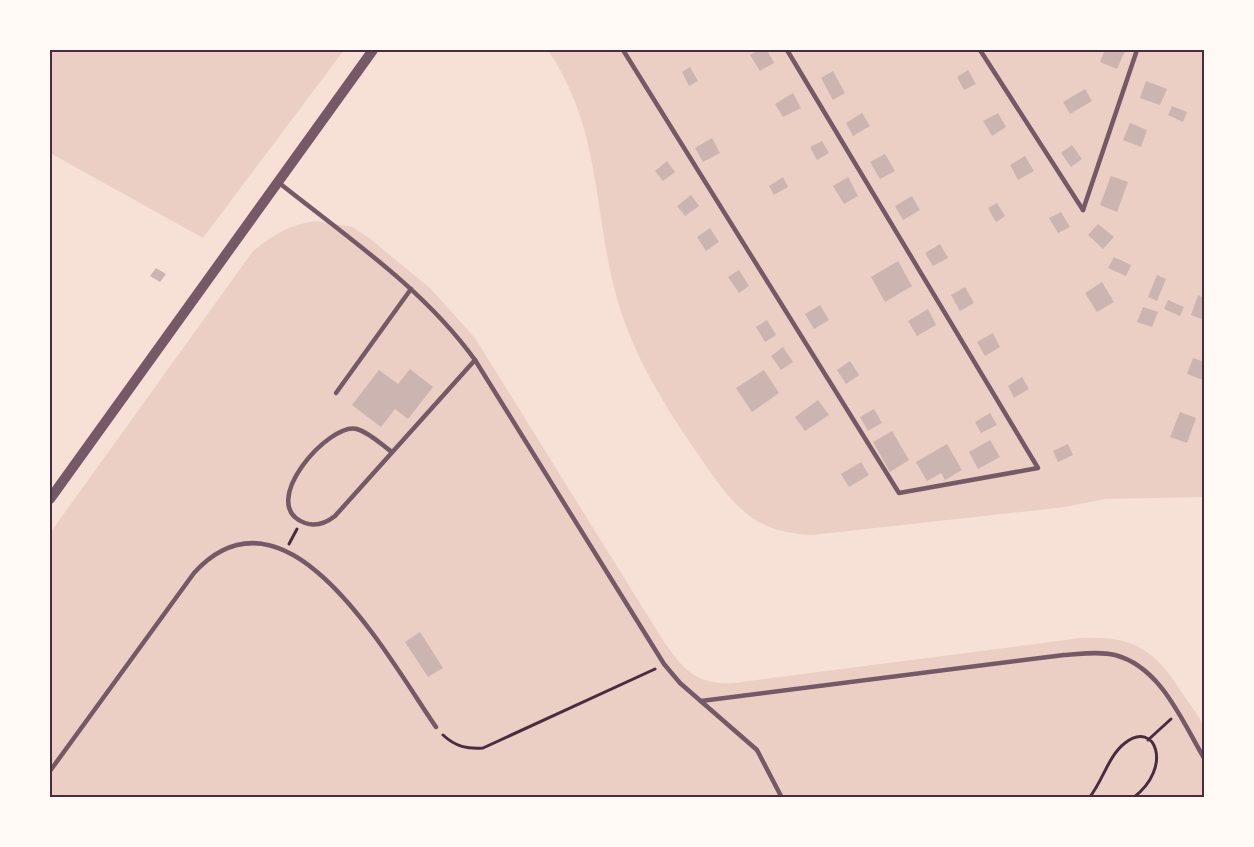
<svg xmlns="http://www.w3.org/2000/svg" width="1254" height="847" font-family="'DM Sans',sans-serif">
  <style>
    .green { fill: #ebcfc5 }
    .building { fill: #ccb4b1 }
    .lines { fill: none; stroke-linecap: round; stroke-linejoin: round }
    .path { stroke: #4a2c40; stroke-width: 3 }
    .service { stroke: #755966; stroke-width: 4.5 }
    .tertiary { stroke: #755966; stroke-width: 10 }
    .neatline { fill: none; stroke: #4a2c40; stroke-width: 2 }
  </style>
  <rect width="100%" height="100%" fill="#f7e1d7"/>
  <!-- green -->
  <g class="green">
    <path d="M 50,50 L 344,50 L 203,238 L 50,153 Z"/>
    <path d="M 548,50 L 1204,50 L 1204,497 L 1105,499 L 1065,507 L 812,535 C 753,533 733,505 702,460 C 663,404 627,347 612,279 C 593,194 598,126 548,50 Z"/>
    <path d="M 315,221 L 352,227 L 368,237 L 431,289 L 475,338 L 664,642 C 685,671 696,685 734,683 L 1081,638 C 1136,635 1156,651 1185,697 C 1191,706 1201,718 1204,728 C 1208,742 1204,781 1204,797 L 50,798 L 50,533 L 253,251 C 273,235 289,225 315,221 Z"/>
  </g>
  <!-- building -->
  <g class="building">
    <path d="M 759,50 L 767,50 L 774,63 L 760,71 L 750,55 Z"/>
    <path d="M 1105,50 L 1125,51 L 1117,69 L 1100,62 Z"/>
    <path d="M 690,67 L 698,81 L 689,86 L 682,72 Z"/>
    <path d="M 968,70 L 976,84 L 964,90 L 957,77 Z"/>
    <path d="M 833,71 L 845,93 L 833,100 L 821,78 Z"/>
    <path d="M 1146,81 L 1167,89 L 1160,105 L 1140,98 Z"/>
    <path d="M 1085,89 L 1092,101 L 1070,114 L 1063,102 Z"/>
    <path d="M 793,93 L 801,108 L 783,117 L 775,104 Z"/>
    <path d="M 1172,106 L 1187,112 L 1183,122 L 1168,115 Z"/>
    <path d="M 862,113 L 870,126 L 853,136 L 846,123 Z"/>
    <path d="M 998,113 L 1006,127 L 992,136 L 983,121 Z"/>
    <path d="M 1130,123 L 1147,130 L 1141,147 L 1123,140 Z"/>
    <path d="M 712,138 L 720,153 L 703,162 L 695,148 Z"/>
    <path d="M 822,141 L 829,153 L 817,160 L 810,147 Z"/>
    <path d="M 1072,145 L 1082,159 L 1071,167 L 1061,153 Z"/>
    <path d="M 885,154 L 895,171 L 880,179 L 870,162 Z"/>
    <path d="M 1025,156 L 1034,171 L 1018,180 L 1010,165 Z"/>
    <path d="M 667,161 L 675,172 L 663,181 L 655,171 Z"/>
    <path d="M 1111,176 L 1128,182 L 1117,212 L 1100,205 Z"/>
    <path d="M 783,177 L 788,187 L 774,195 L 769,186 Z"/>
    <path d="M 848,177 L 858,196 L 844,204 L 833,186 Z"/>
    <path d="M 691,195 L 699,206 L 685,216 L 677,206 Z"/>
    <path d="M 912,196 L 920,210 L 903,220 L 895,206 Z"/>
    <path d="M 997,203 L 1005,216 L 996,222 L 988,208 Z"/>
    <path d="M 1061,212 L 1070,227 L 1058,233 L 1049,218 Z"/>
    <path d="M 1098,224 L 1114,237 L 1103,249 L 1088,235 Z"/>
    <path d="M 710,228 L 719,242 L 706,251 L 697,237 Z"/>
    <path d="M 940,244 L 948,258 L 933,266 L 925,253 Z"/>
    <path d="M 1114,257 L 1131,265 L 1126,276 L 1108,268 Z"/>
    <path d="M 898,261 L 912,286 L 885,302 L 871,277 Z"/>
    <path d="M 156,268 L 166,274 L 160,282 L 150,276 Z"/>
    <path d="M 739,270 L 749,286 L 739,293 L 728,277 Z"/>
    <path d="M 1157,275 L 1166,279 L 1157,301 L 1148,297 Z"/>
    <path d="M 1102,282 L 1114,302 L 1097,312 L 1085,293 Z"/>
    <path d="M 965,287 L 974,303 L 960,311 L 951,295 Z"/>
    <path d="M 1198,295 L 1204,298 L 1204,320 L 1191,315 Z"/>
    <path d="M 1168,300 L 1184,307 L 1180,316 L 1164,309 Z"/>
    <path d="M 820,305 L 829,320 L 814,329 L 805,314 Z"/>
    <path d="M 1143,307 L 1158,312 L 1152,327 L 1137,322 Z"/>
    <path d="M 928,309 L 936,325 L 917,336 L 908,321 Z"/>
    <path d="M 767,320 L 776,335 L 765,342 L 756,327 Z"/>
    <path d="M 993,333 L 1000,347 L 985,356 L 977,342 Z"/>
    <path d="M 783,347 L 793,362 L 781,370 L 771,356 Z"/>
    <path d="M 1193,358 L 1204,362 L 1203,380 L 1187,374 Z"/>
    <path d="M 850,361 L 859,375 L 846,384 L 837,370 Z"/>
    <path d="M 410,369 L 433,387 L 408,419 L 395,409 L 381,427 L 352,405 L 379,370 L 398,384 Z"/>
    <path d="M 764,370 L 779,393 L 752,412 L 736,388 Z"/>
    <path d="M 1022,377 L 1029,389 L 1014,398 L 1008,386 Z"/>
    <path d="M 818,400 L 829,415 L 805,431 L 795,417 Z"/>
    <path d="M 874,409 L 882,423 L 868,431 L 860,417 Z"/>
    <path d="M 1180,412 L 1196,418 L 1187,443 L 1170,437 Z"/>
    <path d="M 990,413 L 997,425 L 981,433 L 975,422 Z"/>
    <path d="M 892,431 L 909,460 L 890,472 L 873,442 Z"/>
    <path d="M 990,440 L 1000,457 L 978,469 L 969,452 Z"/>
    <path d="M 947,444 L 962,470 L 945,480 L 941,473 L 927,481 L 916,462 Z"/>
    <path d="M 1068,444 L 1073,455 L 1058,462 L 1053,451 Z"/>
    <path d="M 861,462 L 869,475 L 849,487 L 841,474 Z"/>
    <path d="M 420,632 L 443,668 L 428,677 L 405,642 Z"/>
  </g>
  <g class="lines">
    <!-- path -->
    <g class="path">
      <path d="M 289,544 L 297,529"/>
      <path d="M 443,735 C 456,747 467,749 483,748 L 655,669"/>
      <path d="M 1148,740 L 1171,719"/>
      <path d="M 1089,798 C 1103,781 1108,756 1125,743 C 1155,719 1174,767 1133,798"/>
    </g>
    <!-- service -->
    <g class="service">
      <path d="M 623,50 L 899,493 L 1038,468 L 787,50"/>
      <path d="M 980,50 L 1083,210"/>
      <path d="M 278,182 C 347,237 423,288 475,360 L 664,664 L 680,683 L 757,750 L 782,798"/>
      <path d="M 1083,210 L 1137,50"/>
      <path d="M 336,393 L 411,289"/>
      <path d="M 392,452 C 382,445 370,433 357,429 C 330,421 255,505 305,523 C 316,527 326,523 335,516 L 475,360"/>
      <path d="M 701,701 L 1064,655 C 1080,654 1099,651 1115,655 C 1161,667 1182,721 1204,758"/>
      <path d="M 50,771 L 194,573 C 288,470 390,661 436,727"/>
    </g>
    <!-- tertiary -->
    <path class="tertiary" d="M 50,499 L 373,50"/>
  </g>
  <!-- border -->
  <rect width="1254" height="847" fill="none" stroke="#fffaf5" stroke-width="102"/>
  <rect x="51" y="51" width="1152" height="745" class="neatline"/>
</svg>
